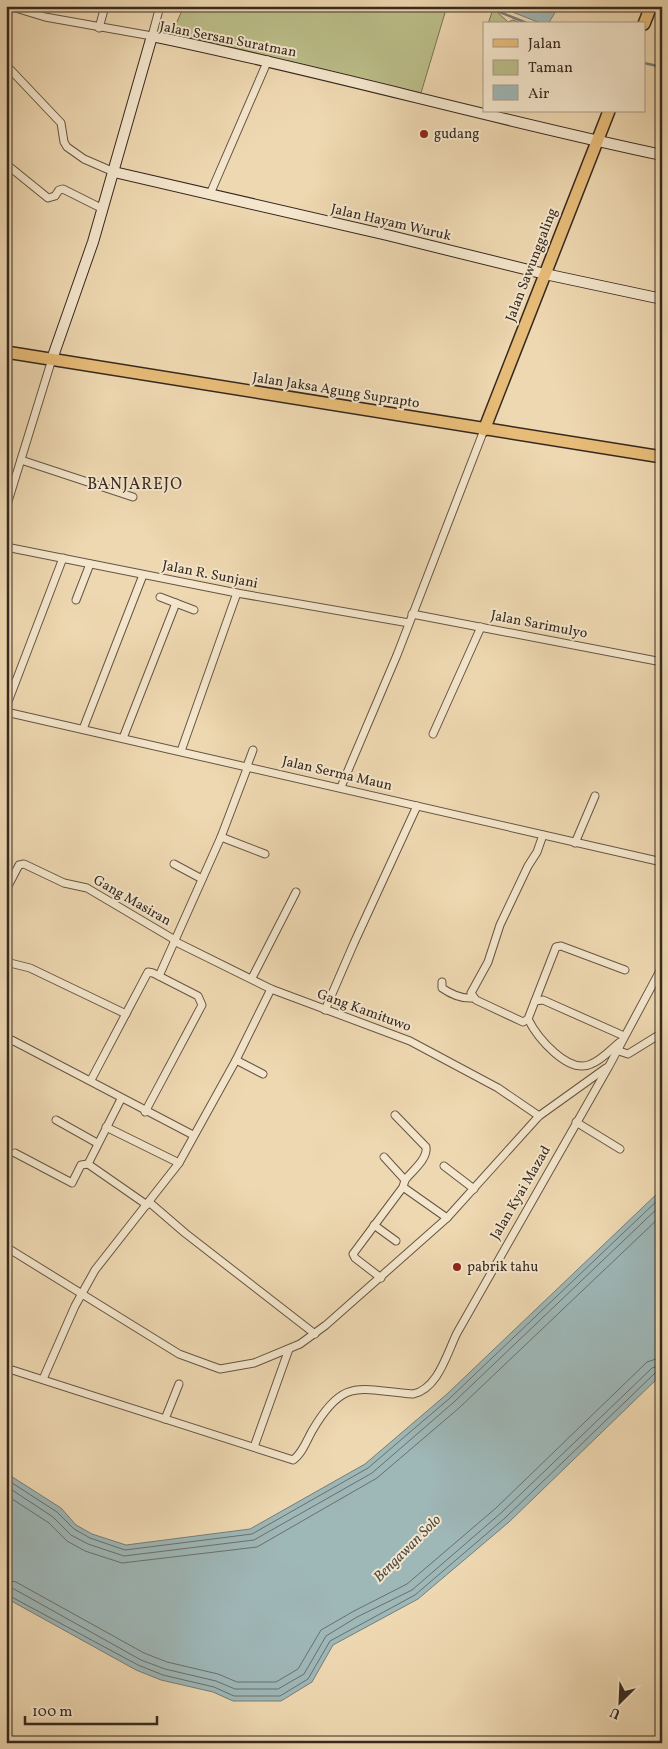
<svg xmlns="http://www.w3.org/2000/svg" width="668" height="1749" font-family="Vollkorn,serif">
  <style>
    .green { fill: #bbbe89; stroke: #797454 }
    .water { fill: #9eb7b7; stroke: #757e7b }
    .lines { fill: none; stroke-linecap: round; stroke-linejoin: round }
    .shore { stroke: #6a706c; stroke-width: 1 }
    .stream { stroke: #757e7b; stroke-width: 2.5 }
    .street-casing { stroke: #655544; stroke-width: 9 }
    .secondary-casing { stroke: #372920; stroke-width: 12 }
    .primary-casing { stroke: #372920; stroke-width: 14 }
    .street { stroke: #f4e6cc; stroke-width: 7 }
    .secondary { stroke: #f4e6cc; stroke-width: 10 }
    .primary { stroke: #e7bc78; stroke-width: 11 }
    .poi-dot { fill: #8f2418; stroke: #f4e6cc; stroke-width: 2 }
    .labels { text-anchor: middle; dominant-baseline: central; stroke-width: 4; stroke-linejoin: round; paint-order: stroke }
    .street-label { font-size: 14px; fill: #372920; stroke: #f4e6cc }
    .poi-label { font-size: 14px; fill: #372920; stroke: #f4e6cc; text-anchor: start }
    .water-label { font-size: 15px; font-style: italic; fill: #514c46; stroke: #f4e6cc }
    .quarter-label { font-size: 16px; letter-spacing: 1px; fill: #372920; stroke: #f4e6cc }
  </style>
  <rect width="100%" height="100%" fill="#eed8b1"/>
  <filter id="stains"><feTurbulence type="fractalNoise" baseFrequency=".004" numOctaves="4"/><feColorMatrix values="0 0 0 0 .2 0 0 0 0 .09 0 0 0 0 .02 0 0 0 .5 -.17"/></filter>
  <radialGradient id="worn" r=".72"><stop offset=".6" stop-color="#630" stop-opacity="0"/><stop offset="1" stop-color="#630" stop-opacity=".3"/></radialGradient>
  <!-- green -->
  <g class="green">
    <path d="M 184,6 L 447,6 L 421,93 L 172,33 Z"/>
    <path d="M 496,11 L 508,22 L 513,20 L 523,24 L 488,24 L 492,12 Z"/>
  </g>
  <!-- water -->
  <g class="water">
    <path d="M 497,6 L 559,6 L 548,24 L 543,24 Z"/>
    <path d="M 662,1189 L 662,1374 L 509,1522 L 418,1599 L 333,1645 L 312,1682 L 281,1701 L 233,1701 L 213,1692 L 161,1680 L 136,1670 L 6,1598 L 6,1473 L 61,1508 L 76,1525 L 92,1534 L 126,1545 L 250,1529 L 365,1464 L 447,1394 Z"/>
  </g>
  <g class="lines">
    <!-- shore -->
    <g class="shore">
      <path d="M 6,1479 L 57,1512 L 74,1529 L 90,1538 L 125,1550 L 252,1534 L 368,1468 L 450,1398 L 662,1196"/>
      <path d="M 6,1486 L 53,1517 L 71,1535 L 88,1544 L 124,1556 L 254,1540 L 372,1473 L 454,1402 L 662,1204"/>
      <path d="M 6,1495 L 49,1523 L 67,1541 L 85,1551 L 122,1563 L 257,1547 L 377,1478 L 459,1408 L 662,1215"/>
      <path d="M 6,1580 L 16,1582 L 144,1653 L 167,1662 L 218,1674 L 237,1682 L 276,1682 L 298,1669 L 321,1630 L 354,1611 L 407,1584 L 496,1508 L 647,1362 L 662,1357"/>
      <path d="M 6,1587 L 14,1589 L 141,1660 L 165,1669 L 216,1681 L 235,1689 L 278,1689 L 304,1674 L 326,1636 L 357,1617 L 412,1590 L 501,1513 L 652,1368 L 662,1365"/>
      <path d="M 6,1594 L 138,1665 L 163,1675 L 214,1687 L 234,1696 L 280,1696 L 308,1679 L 330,1641 L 415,1595 L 505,1518 L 656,1372 L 662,1371"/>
    </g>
    <!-- stream -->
    <g class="stream">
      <path d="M 485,6 L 529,24"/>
      <path d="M 644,63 L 662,67"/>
    </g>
    <defs>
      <g id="street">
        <path d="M 9,6 L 45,17 L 152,36 L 160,6"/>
        <path d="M 99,28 L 105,6"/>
        <path d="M 6,65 L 61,123 L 64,142 L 67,147 L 84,159 L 114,172"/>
        <path d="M 6,164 L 48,198 L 55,196 L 59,190 L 63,189 L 103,209"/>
        <path d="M 210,194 L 268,60"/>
        <path d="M 21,460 L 133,497"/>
        <path d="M 6,508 L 52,359"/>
        <path d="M 6,547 L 237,593 L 409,623"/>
        <path d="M 160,597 L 194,610"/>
        <path d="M 76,600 L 90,564"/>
        <path d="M 412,614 L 662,662"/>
        <path d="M 6,707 L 63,558"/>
        <path d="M 6,712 L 662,862"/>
        <path d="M 83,729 L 143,575"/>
        <path d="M 433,734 L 481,627"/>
        <path d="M 123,738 L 176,603"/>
        <path d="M 181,751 L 237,593"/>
        <path d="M 247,766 L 253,750"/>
        <path d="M 341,787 L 397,655 L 484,430"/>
        <path d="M 543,835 L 537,852 L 528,866 L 500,925 L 488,962 L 471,993 L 476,1000 L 523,1022 L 528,1019 L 535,1001 L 543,1000 L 624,1036"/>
        <path d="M 221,837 L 265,854"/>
        <path d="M 575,843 L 595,796"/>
        <path d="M 174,864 L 202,879"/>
        <path d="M 6,890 L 19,865 L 24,864 L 64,883 L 87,888 L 175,940"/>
        <path d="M 174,941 L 271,989 L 410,1041 L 498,1088 L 539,1116"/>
        <path d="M 6,962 L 30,968 L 126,1014"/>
        <path d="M 159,976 L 221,837 L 248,766"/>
        <path d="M 252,978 L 296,892"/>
        <path d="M 442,982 L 442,988 C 452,995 461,999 473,998"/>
        <path d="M 535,1001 L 556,947 L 561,946 L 625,970"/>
        <path d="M 325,1010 L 354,943 L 417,806"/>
        <path d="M 528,1019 C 537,1037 568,1075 591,1064 C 602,1060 611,1049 620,1042"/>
        <path d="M 6,1037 L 193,1135"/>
        <path d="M 619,1047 L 619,1051 L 628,1054 L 662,1033"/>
        <path d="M 236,1060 L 263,1074"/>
        <path d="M 91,1080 L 148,972 L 153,973 L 198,996 L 202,1005 L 145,1112"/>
        <path d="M 395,1115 L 426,1147 C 428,1159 412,1171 405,1180"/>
        <path d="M 56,1120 L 97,1143"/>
        <path d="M 576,1122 L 620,1149"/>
        <path d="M 106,1127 L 179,1163"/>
        <path d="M 15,1153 L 72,1183 L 81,1165 L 88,1164 L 147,1205"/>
        <path d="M 88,1164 L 121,1099"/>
        <path d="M 444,1166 L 474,1189"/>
        <path d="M 403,1187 L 447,1218"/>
        <path d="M 149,1202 L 185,1233 L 315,1334"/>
        <path d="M 374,1225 L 396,1241"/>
        <path d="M 6,1247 L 179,1354 L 220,1369 L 254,1363 L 300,1344 L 326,1325 L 447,1218 L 539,1116 L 606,1068"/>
        <path d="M 381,1278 L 355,1258 L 353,1254 L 403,1187 L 405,1180 L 384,1157"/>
        <path d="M 6,1368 L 293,1460 C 302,1454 307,1440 312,1431 C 344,1376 359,1390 413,1394 C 438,1389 447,1353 457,1333 L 609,1066 L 662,967"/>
        <path d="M 43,1379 L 75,1306 L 95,1270 L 179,1163 L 236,1060 L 271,989"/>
        <path d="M 165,1419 L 179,1384"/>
        <path d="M 254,1447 L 289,1349"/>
      </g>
      <g id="secondary">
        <path d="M 114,172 L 387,235 L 545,274 L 662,299"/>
        <path d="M 52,359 L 93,242 L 152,36 C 323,71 491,119 662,155"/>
      </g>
      <g id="primary">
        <path d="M 644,24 L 651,6"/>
        <path d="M 6,352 L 662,457"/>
        <path d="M 484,430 L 609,111"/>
      </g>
    </defs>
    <!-- street casing -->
    <use href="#street" class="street-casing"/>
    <!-- secondary casing -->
    <use href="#secondary" class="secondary-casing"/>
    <!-- primary casing -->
    <use href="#primary" class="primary-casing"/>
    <!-- street -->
    <use href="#street" class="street"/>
    <!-- secondary -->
    <use href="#secondary" class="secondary"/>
    <!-- primary -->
    <use href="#primary" class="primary"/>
  </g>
  <!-- markers -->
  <g class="poi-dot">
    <circle cx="424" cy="134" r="5"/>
    <circle cx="457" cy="1267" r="5"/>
  </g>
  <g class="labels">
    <!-- street labels -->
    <g class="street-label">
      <text transform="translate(228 40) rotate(11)">Jalan Sersan Suratman</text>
      <text transform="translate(391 223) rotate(13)">Jalan Hayam Wuruk</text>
      <text transform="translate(532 265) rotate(-69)">Jalan Sawunggaling</text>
      <text transform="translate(336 391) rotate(9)">Jalan Jaksa Agung Suprapto</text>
      <text transform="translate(210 575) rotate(11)">Jalan R. Sunjani</text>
      <text transform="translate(539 625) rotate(11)">Jalan Sarimulyo</text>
      <text transform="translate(337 774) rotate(13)">Jalan Serma Maun</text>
      <text transform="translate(132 901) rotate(30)">Gang Masiran</text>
      <text transform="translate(364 1011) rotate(20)">Gang Kamituwo</text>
      <text transform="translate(521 1193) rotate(-60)">Jalan Kyai Mazad</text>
    </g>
    <!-- poi labels -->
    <g class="poi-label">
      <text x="434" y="134">gudang</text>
      <text x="467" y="1267">pabrik tahu</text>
    </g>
    <!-- water labels -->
    <g class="water-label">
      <text transform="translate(408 1549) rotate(-45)">Bengawan Solo</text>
    </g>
    <!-- quarter labels -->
    <g class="quarter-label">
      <text x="135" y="485">BANJAREJO</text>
    </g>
  </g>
  <!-- margin -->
  <rect width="668" height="1749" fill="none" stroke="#eed8b1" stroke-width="25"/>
  <rect x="8" y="8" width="653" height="1734" fill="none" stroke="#372920" stroke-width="2.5"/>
  <rect x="12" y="12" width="643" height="1724" fill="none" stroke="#372920"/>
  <!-- legend -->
  <rect x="483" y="22" width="162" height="90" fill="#f4e6cc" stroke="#a89a87"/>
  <rect x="493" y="39" width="25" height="8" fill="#e7bc78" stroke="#a89a87"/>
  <text x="528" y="48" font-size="15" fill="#372920">Jalan</text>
  <rect x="493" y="60" width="25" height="15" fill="#bbbe89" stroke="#a89a87"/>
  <text x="528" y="72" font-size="15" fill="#372920">Taman</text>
  <rect x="493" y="85" width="25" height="15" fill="#9eb7b7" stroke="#a89a87"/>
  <text x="528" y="98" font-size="15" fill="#372920">Air</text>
  <!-- north arrow -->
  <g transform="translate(620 1702) rotate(204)" stroke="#f4e6cc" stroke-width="4" paint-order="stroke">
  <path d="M0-4L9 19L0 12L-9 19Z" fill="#372920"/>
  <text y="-8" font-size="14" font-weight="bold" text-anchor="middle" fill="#372920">U</text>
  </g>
  <!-- scale -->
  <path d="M25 1716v8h132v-8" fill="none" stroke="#372920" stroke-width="2.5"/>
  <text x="32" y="1716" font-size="15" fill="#372920" stroke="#f4e6cc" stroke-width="4" paint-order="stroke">100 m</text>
  <rect width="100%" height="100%" filter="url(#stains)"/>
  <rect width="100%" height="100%" fill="url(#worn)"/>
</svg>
